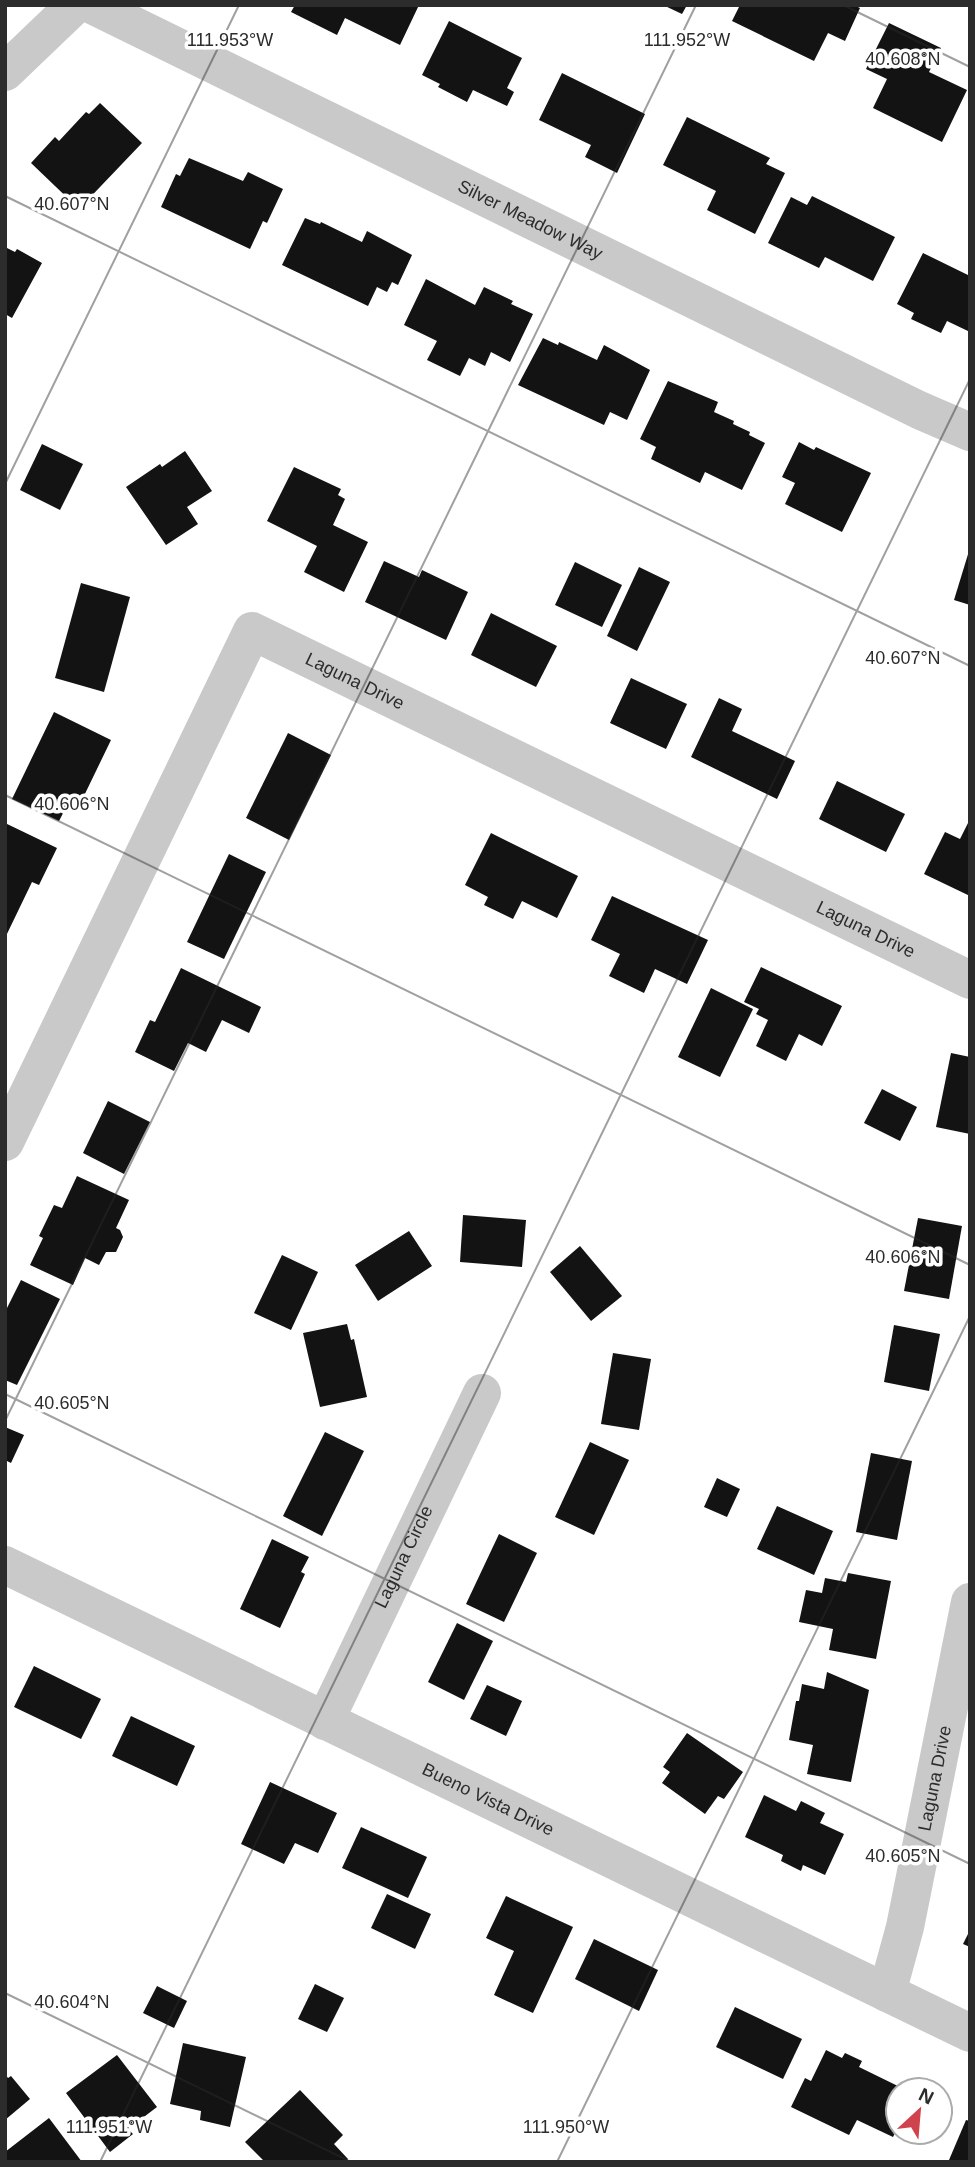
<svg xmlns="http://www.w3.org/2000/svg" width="975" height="2167" font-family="Helvetica,sans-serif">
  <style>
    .building { fill: #131313 }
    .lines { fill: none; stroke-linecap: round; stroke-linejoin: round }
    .minor { stroke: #c9c9c9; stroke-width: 38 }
    .ticks { fill: none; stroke: #2c2c2c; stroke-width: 2; stroke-opacity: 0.45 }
    .labels { text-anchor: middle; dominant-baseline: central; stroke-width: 7; stroke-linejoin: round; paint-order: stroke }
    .street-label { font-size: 18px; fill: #2c2c2c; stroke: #fff }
    .ticks-label { font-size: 18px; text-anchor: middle; fill: #2c2c2c; stroke: #fff; stroke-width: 7; stroke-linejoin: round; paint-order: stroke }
  </style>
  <rect width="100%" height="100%" fill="#fff"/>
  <!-- building -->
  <g class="building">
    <path d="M 295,5 L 419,5 L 400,45 L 345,18 L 337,35 L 291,12 Z"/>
    <path d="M 663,5 L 687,5 L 682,14 Z"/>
    <path d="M 740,5 L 854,5 L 860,8 L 845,41 L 828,33 L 814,61 L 732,21 Z"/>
    <path d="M 449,21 L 522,58 L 507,88 L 514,92 L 507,106 L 473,90 L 467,102 L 438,87 L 440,84 L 422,75 Z"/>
    <path d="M 889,23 L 941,48 L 929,72 L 967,90 L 942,142 L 873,108 L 887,79 L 866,69 Z"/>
    <path d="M 562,73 L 645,114 L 617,173 L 585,157 L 591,145 L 539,120 Z"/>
    <path d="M 100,103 L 142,143 L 79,209 L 31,163 L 55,137 L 59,141 L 86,112 L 89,114 Z"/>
    <path d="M 687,117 L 770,158 L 766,164 L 785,173 L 755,234 L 707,210 L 716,191 L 663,165 Z"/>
    <path d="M 189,158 L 243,181 L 248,172 L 283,189 L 267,223 L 263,221 L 250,249 L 161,207 L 176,174 L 180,176 Z"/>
    <path d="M 812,196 L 895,237 L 873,281 L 825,257 L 819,268 L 768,243 L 791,197 L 807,205 Z"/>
    <path d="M 305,218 L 320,224 L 321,222 L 362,242 L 367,231 L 412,255 L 398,285 L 392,282 L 387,292 L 377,287 L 368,306 L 282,265 Z"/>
    <path d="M 5,247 L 15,252 L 17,249 L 42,263 L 12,318 L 5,314 Z"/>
    <path d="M 923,253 L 970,276 L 970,332 L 947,321 L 941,333 L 911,319 L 914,313 L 897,304 Z"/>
    <path d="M 426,279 L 475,305 L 484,287 L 513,301 L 511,304 L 533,314 L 510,362 L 491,352 L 485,366 L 469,358 L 460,376 L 427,360 L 437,341 L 404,325 Z"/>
    <path d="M 543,338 L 558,345 L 559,342 L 597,360 L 604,345 L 650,370 L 627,420 L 610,412 L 604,425 L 518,385 Z"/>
    <path d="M 668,381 L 718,402 L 714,412 L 734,421 L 733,424 L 750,432 L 749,435 L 765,443 L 742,490 L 705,472 L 700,483 L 651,459 L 656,447 L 640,439 Z"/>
    <path d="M 799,442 L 814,450 L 816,447 L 871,473 L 842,532 L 785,504 L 795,483 L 782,477 Z"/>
    <path d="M 42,444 L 83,464 L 60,510 L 20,490 Z"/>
    <path d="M 185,451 L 212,491 L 187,507 L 198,524 L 166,545 L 126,487 L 160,464 L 162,467 Z"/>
    <path d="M 294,467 L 341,489 L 338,495 L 345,499 L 333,525 L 368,542 L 344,592 L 304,572 L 317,546 L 267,521 Z"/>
    <path d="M 969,551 L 970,551 L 970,605 L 954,600 Z"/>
    <path d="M 384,561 L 419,577 L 422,570 L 468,592 L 446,640 L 365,602 Z"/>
    <path d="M 575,562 L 622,585 L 602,627 L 555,605 Z"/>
    <path d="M 639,567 L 670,582 L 637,651 L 607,636 Z"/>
    <path d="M 81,583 L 130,597 L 104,692 L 55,678 Z"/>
    <path d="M 491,613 L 557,646 L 536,687 L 471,655 Z"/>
    <path d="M 631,678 L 687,704 L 666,749 L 610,723 Z"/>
    <path d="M 719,698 L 742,709 L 732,731 L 795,761 L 777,799 L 691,757 Z"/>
    <path d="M 54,712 L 111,740 L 82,800 L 72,796 L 59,821 L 12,799 Z"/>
    <path d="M 288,733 L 331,755 L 289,840 L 246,818 Z"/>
    <path d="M 837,781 L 905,814 L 886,852 L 819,819 Z"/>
    <path d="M 970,819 L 970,896 L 924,874 L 945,832 L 960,839 Z"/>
    <path d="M 5,823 L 57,848 L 39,885 L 32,882 L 5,938 Z"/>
    <path d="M 491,833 L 578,876 L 557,918 L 522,901 L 513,919 L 484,905 L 488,897 L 465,885 Z"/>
    <path d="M 229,854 L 266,872 L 224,959 L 187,942 Z"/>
    <path d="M 612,896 L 708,940 L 687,984 L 655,969 L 644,993 L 609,976 L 620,954 L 591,940 Z"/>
    <path d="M 761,967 L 842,1006 L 822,1046 L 799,1034 L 786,1061 L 756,1046 L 768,1020 L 756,1014 L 759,1009 L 744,1002 Z"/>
    <path d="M 181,968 L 261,1007 L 249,1033 L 222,1020 L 206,1052 L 188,1043 L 174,1071 L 135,1052 L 150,1020 L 155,1022 Z"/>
    <path d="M 711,988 L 753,1009 L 720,1077 L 678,1057 Z"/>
    <path d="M 951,1053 L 970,1057 L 970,1134 L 936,1127 Z"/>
    <path d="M 882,1089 L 917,1107 L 900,1141 L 864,1123 Z"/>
    <path d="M 108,1101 L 150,1122 L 124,1174 L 83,1153 Z"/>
    <path d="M 77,1176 L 129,1200 L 116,1228 L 120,1230 L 123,1237 L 116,1252 L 106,1252 L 99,1265 L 85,1258 L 73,1285 L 30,1265 L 43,1238 L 39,1236 L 54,1205 L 62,1208 Z"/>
    <path d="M 463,1215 L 526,1220 L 522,1267 L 460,1262 Z"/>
    <path d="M 918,1218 L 962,1226 L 949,1299 L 904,1291 Z"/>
    <path d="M 409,1231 L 432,1266 L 378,1301 L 355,1265 Z"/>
    <path d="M 580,1246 L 622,1296 L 591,1321 L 550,1272 Z"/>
    <path d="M 282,1255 L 318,1272 L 291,1330 L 254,1313 Z"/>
    <path d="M 21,1280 L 60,1299 L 17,1385 L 5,1380 L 5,1312 Z"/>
    <path d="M 347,1324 L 351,1340 L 354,1339 L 367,1397 L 320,1407 L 303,1333 Z"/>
    <path d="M 894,1325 L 940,1334 L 929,1391 L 884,1382 Z"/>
    <path d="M 613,1353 L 651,1359 L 639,1430 L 601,1424 Z"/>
    <path d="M 5,1427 L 24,1435 L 11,1463 L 5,1460 Z"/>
    <path d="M 325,1432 L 364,1451 L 322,1536 L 283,1516 Z"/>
    <path d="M 590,1442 L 629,1460 L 594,1535 L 555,1517 Z"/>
    <path d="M 871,1453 L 912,1461 L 897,1540 L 856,1532 Z"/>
    <path d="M 717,1478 L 740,1489 L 727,1517 L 704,1507 Z"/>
    <path d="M 777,1506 L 833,1531 L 814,1575 L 757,1549 Z"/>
    <path d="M 499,1534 L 537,1553 L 504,1622 L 466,1604 Z"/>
    <path d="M 272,1539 L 309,1557 L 301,1572 L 305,1574 L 280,1628 L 240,1609 Z"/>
    <path d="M 848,1573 L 891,1581 L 876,1659 L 829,1650 L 833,1629 L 799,1622 L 806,1590 L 822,1593 L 825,1578 L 846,1582 Z"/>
    <path d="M 457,1623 L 493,1641 L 464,1700 L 428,1682 Z"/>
    <path d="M 34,1666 L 101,1699 L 81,1739 L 14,1707 Z"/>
    <path d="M 827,1672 L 869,1690 L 851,1782 L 807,1774 L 813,1745 L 789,1740 L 796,1701 L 799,1701 L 802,1684 L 824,1689 Z"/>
    <path d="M 487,1685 L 522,1701 L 506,1736 L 470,1719 Z"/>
    <path d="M 131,1716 L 195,1746 L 177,1786 L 112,1756 Z"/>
    <path d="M 687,1733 L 743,1772 L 724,1799 L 718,1796 L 705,1814 L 662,1783 L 670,1772 L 663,1767 Z"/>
    <path d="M 270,1782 L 337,1813 L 318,1853 L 295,1843 L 284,1864 L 241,1844 Z"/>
    <path d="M 764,1795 L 796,1811 L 801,1801 L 825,1813 L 820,1823 L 844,1834 L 825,1875 L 803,1865 L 801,1871 L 781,1861 L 783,1855 L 745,1837 Z"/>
    <path d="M 361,1827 L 427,1857 L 408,1898 L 342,1868 Z"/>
    <path d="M 387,1894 L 431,1914 L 415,1949 L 371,1928 Z"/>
    <path d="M 506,1896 L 573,1927 L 533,2013 L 494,1995 L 514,1951 L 486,1938 Z"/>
    <path d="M 970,1930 L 970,1947 L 963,1944 Z"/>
    <path d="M 594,1939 L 658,1970 L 639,2011 L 575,1979 Z"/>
    <path d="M 315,1984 L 344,1998 L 327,2032 L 298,2019 Z"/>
    <path d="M 157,1986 L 187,2001 L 174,2028 L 143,2013 Z"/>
    <path d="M 735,2007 L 802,2039 L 783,2079 L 716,2047 Z"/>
    <path d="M 183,2043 L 246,2057 L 230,2127 L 200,2120 L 201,2111 L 170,2104 Z"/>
    <path d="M 826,2050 L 842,2058 L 845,2053 L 862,2061 L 859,2067 L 906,2090 L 898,2090 L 898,2127 L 893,2137 L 857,2120 L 849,2135 L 791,2107 L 805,2078 L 811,2081 Z"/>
    <path d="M 117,2055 L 157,2107 L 128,2129 L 133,2134 L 110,2152 L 66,2093 Z"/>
    <path d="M 5,2074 L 8,2078 L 11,2076 L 30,2099 L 5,2120 Z"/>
    <path d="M 300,2090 L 343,2135 L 334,2144 L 348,2159 L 346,2162 L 265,2162 L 245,2142 Z"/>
    <path d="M 49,2118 L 82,2162 L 5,2162 L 5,2152 Z"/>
    <path d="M 966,2120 L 970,2121 L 970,2162 L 954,2162 L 949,2160 Z"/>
  </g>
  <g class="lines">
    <!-- minor -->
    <g class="minor">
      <path id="s1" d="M 92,5 L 919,410 L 970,432"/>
      <path d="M 5,72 L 75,5"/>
      <path id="s2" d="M 5,1142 L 252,631 L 970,980"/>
      <path id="s3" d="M 5,1565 L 970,2033"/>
      <path id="s4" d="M 325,1721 L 482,1393"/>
      <path id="s5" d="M 887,1993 L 905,1927 L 970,1602"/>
    </g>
  </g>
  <!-- ticks -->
  <path class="ticks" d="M 843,5 L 970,67M 5,196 L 970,666M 5,484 L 239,5M 5,795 L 970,1265M 5,1394 L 970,1864M 5,1421 L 696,5M 5,1993 L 351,2162M 100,2162 L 970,379M 557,2162 L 970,1316"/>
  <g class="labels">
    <!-- street labels -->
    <g class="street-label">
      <text stroke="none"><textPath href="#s1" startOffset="488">Silver Meadow Way</textPath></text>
      <text stroke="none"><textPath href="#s2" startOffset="682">Laguna Drive</textPath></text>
      <text stroke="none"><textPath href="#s2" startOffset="1250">Laguna Drive</textPath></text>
      <text stroke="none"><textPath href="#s4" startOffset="182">Laguna Circle</textPath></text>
      <text stroke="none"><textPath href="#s5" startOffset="220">Laguna Drive</textPath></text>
      <text stroke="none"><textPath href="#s3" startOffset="537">Bueno Vista Drive</textPath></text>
    </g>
  </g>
  <g class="ticks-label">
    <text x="230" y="46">111.953°W</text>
    <text x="687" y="46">111.952°W</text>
    <text x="903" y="65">40.608°N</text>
    <text x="72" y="210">40.607°N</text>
    <text x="903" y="664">40.607°N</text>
    <text x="72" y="810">40.606°N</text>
    <text x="903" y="1263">40.606°N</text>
    <text x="72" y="1409">40.605°N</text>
    <text x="903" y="1862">40.605°N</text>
    <text x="72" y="2008">40.604°N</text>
    <text x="109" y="2133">111.951°W</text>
    <text x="566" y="2133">111.950°W</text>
  </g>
  <!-- border -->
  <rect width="975" height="2167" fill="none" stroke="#2c2c2c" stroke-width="14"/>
  <!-- north arrow -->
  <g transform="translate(919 2111) rotate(26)"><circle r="33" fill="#ffffff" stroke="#ababab" stroke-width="2"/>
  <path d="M0-5L12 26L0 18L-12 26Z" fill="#d0424c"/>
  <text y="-10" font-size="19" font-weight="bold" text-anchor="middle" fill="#2c2c2c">N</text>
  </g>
</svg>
